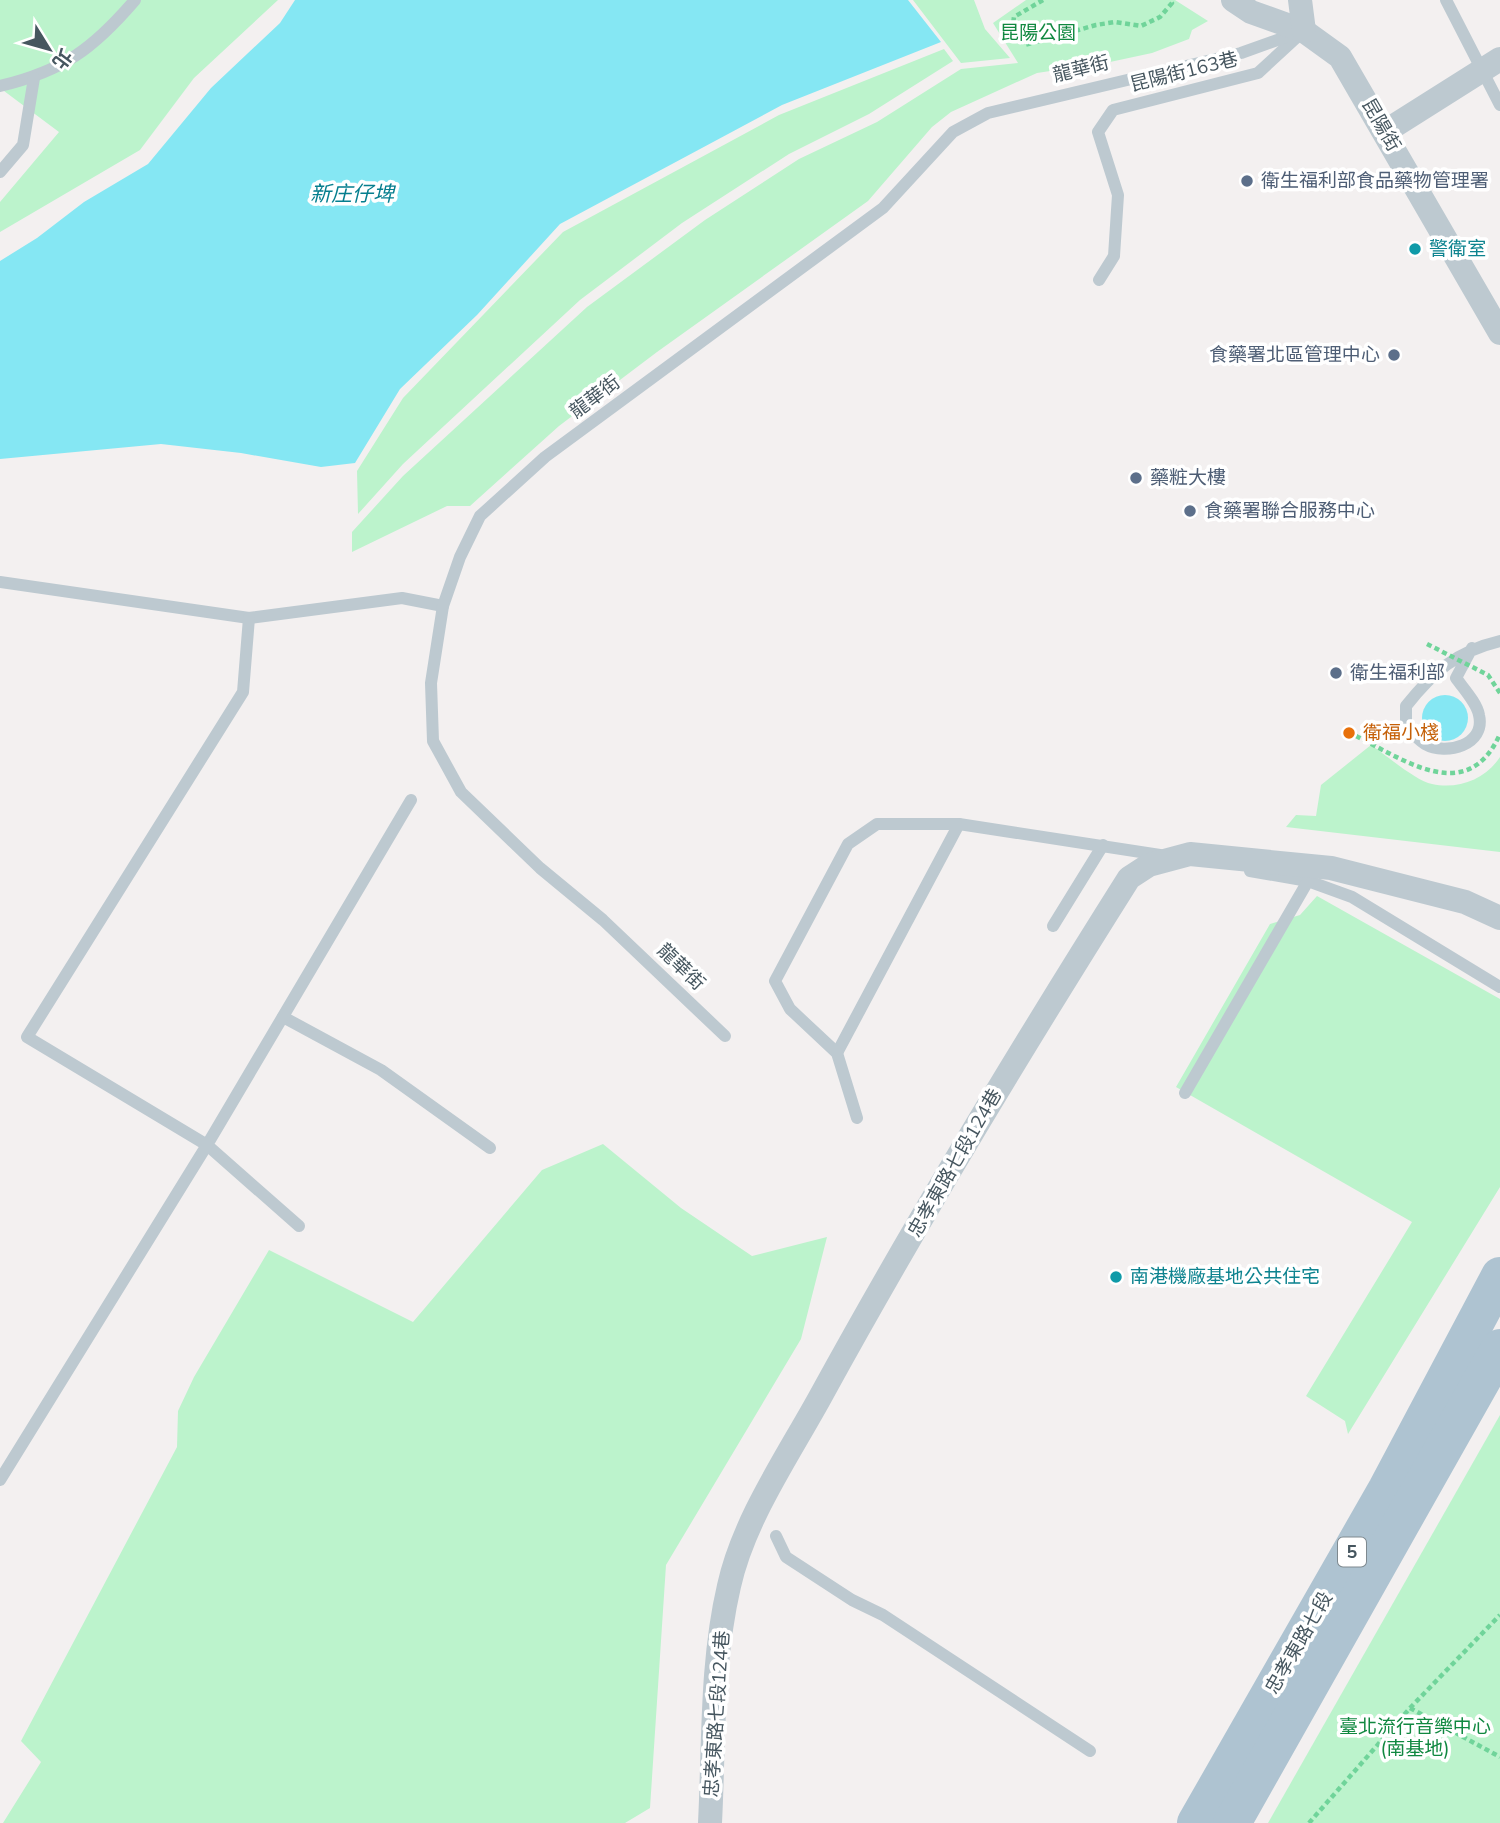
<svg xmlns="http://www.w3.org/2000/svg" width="1500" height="1823" font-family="'Nunito Sans','Noto Sans TC',sans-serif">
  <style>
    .green { fill: #bcf3cc }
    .water { fill: #85e7f3 }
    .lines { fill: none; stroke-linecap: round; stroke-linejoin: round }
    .path { stroke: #70d49a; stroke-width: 4.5; stroke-dasharray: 5 3.5; stroke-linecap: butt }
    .lane { stroke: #bdc9d0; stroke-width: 12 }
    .street { stroke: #bdc9d0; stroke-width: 24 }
    .primary { stroke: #aec3d1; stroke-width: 38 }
    .path-bridge { stroke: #70d49a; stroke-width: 4.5; stroke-dasharray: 5 3.5; stroke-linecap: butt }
    .street-bridge { stroke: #bdc9d0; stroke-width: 24 }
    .service-dot { fill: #5c6f8a; stroke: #fff; stroke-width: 2.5 }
    .culture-dot { fill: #0f9aa8; stroke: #fff; stroke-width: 2.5 }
    .food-dot { fill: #e8710a; stroke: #fff; stroke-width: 2.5 }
    .labels { text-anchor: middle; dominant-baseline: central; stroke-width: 7; stroke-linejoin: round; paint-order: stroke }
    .shield { fill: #fff; stroke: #7e898f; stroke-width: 2 }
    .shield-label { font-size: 18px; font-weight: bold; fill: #46565f }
    .park-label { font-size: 19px; fill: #108840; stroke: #fff }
    .street-label { font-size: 19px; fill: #46565f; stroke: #fff }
    .service-label { font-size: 19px; fill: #4e5e75; stroke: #fff; text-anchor: start }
    .culture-label { font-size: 19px; fill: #0d838f; stroke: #fff; text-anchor: start }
    .food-label { font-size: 19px; fill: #c56008; stroke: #fff; text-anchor: start }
    .water-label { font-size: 21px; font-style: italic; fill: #057e8e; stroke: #fff }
  </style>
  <rect width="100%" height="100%" fill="#f3f0f0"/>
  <!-- green -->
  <g class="green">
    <path d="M 0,0 L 278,0 L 194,78 L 140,150 L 0,232 L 0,202 L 59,132 L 0,88 Z"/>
    <path d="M 913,0 L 974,0 L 985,29 L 1010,58 L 961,63 Z"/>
    <path d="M 1026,0 L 1175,0 L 1208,21 L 1192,30 L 1189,39 L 1152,53 L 1110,62 L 1037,73 L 951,112 L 932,127 L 868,201 L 657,352 L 559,426 L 470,506 L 447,506 L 352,552 L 352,532 L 403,476 L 587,307 L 705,220 L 799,159 L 877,122 L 961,69 L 1018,63 L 993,23 Z"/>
    <path d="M 944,49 L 953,61 L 869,114 L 789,154 L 682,223 L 580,300 L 403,464 L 358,514 L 357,471 L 403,398 L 563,232 L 779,115 Z"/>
    <path d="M 1371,745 C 1386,755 1416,781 1432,784 C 1458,790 1486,779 1500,757 L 1500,852 L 1286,827 L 1296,815 L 1316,816 L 1321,785 Z"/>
    <path d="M 1317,896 L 1500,999 L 1500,1187 L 1348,1434 L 1345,1421 L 1306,1396 L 1412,1222 L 1176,1087 L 1270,924 L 1300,915 Z"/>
    <path d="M 603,1144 L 681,1208 L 752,1256 L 827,1237 L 801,1339 L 666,1565 L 650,1808 L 625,1823 L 3,1823 L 41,1762 L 21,1741 L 177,1447 L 178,1411 L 194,1377 L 269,1250 L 413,1322 L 542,1170 Z"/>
    <path d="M 1500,1415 L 1500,1823 L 1268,1823 Z"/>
  </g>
  <!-- water -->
  <g class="water">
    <path d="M 295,0 L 908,0 L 941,42 L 782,105 L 560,224 L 477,315 L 400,389 L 355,463 L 321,467 L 241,453 L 161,444 L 0,459 L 0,261 L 37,238 L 84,202 L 148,164 L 211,88 L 280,23 Z"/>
    <circle cx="1445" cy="718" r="23"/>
  </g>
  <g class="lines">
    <!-- path -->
    <g class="path">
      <path d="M 1043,0 L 1014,17 L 1012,31 L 1025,45 L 1096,25 L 1115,22 L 1141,26 L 1160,17 L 1172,3 L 1170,0"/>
      <path d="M 1356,736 C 1406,761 1468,806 1500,734"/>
      <path d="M 1410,1708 L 1500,1757"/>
      <path d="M 1309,1823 L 1410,1708 L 1500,1615"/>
    </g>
    <!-- lane -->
    <g class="lane">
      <path d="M 1446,0 L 1500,105"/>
      <path d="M 0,86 C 63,71 93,49 135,0"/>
      <path d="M 0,172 L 23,145 L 34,78"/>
      <path d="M 1099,280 L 1114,256 L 1118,195 L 1098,132 L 1113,110 L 1258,73 L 1298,36"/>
      <path d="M 0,582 L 249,618 L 402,598 L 443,606"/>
      <path d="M 1472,648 L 1456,678 C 1463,688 1477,703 1479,715 C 1486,745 1446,756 1425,744 C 1418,740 1411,731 1406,725 L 1406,706 C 1433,672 1457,651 1500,641"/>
      <path d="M 1250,871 L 1308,881"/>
      <path d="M 1053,926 L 1103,845"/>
      <path d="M 283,1017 L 381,1070 L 490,1148"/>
      <path d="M 725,1036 L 603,920 L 540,868 L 461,792 L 433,741 L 431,683 L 443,606 L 460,557 L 480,516 L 545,457 L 883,208 L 953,132 L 988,113 L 1241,53 L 1300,32"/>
      <path d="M 837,1053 L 959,824"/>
      <path d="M 1185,1093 L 1308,881 L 1352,897 L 1500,987"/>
      <path d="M 857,1118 L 837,1053 L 790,1009 L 775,981 L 848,844 L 877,824 L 959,824 L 1160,855"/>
      <path d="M 299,1226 L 207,1145 L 411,800"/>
      <path d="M 0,1480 L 207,1145 L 27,1037 L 243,692 L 249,618"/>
      <path d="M 776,1536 L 786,1557 L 852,1600 L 883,1615 L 1090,1751"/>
    </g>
    <!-- street -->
    <g class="street">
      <path d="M 1233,0 L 1251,12 L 1304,31 L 1340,57 L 1500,333"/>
      <path d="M 1300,0 L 1304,31"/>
      <path d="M 1386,131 L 1500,59"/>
    </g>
    <!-- primary -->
    <g class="primary">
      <path d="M 1196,1823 L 1387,1489 L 1500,1276"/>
      <path d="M 1232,1823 L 1500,1348"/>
    </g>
    <!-- path-bridge -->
    <path class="path-bridge" d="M 1427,644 L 1488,675 L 1500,693"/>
    <!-- street-bridge -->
    <path class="street-bridge" d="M 710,1823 C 714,1744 711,1663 729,1586 C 744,1518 790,1453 823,1392 C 919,1217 1023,1046 1129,878 L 1149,865 L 1190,854 L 1331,868 L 1465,902 L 1500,918"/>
  </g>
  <!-- markers -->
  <g class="service-dot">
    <circle cx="1247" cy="181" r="7"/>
    <circle cx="1394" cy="355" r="7"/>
    <circle cx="1136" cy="478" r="7"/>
    <circle cx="1190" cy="511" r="7"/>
    <circle cx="1336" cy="673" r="7"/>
  </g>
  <g class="culture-dot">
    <circle cx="1415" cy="249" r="7"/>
    <circle cx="1116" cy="1277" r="7"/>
  </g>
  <circle class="food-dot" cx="1349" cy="733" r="7"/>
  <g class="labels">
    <!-- shield labels -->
    <rect class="shield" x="1338" y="1537.5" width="28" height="29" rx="5"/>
    <g class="shield-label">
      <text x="1352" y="1552">5</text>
    </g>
    <!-- park labels -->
    <g class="park-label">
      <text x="1038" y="33">昆陽公園</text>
      <text x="1415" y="1727">臺北流行音樂中心<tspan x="1415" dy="22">(南基地)</tspan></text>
    </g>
    <!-- street labels -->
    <g class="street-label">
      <text transform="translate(1081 69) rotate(-14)">龍華街</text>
      <text transform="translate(1184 72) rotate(-14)">昆陽街163巷</text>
      <text transform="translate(1381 125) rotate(60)">昆陽街</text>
      <text transform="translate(595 397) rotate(-37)">龍華街</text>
      <text transform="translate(681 967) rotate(44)">龍華街</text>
      <text transform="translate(955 1163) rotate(-60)">忠孝東路七段124巷</text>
      <text transform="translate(1299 1643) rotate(-60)">忠孝東路七段</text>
      <text transform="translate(717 1714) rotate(-86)">忠孝東路七段124巷</text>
    </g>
    <!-- service labels -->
    <g class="service-label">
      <text x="1261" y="181">衛生福利部食品藥物管理署</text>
      <text x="1380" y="355" text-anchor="end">食藥署北區管理中心</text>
      <text x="1150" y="478">藥粧大樓</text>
      <text x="1204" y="511">食藥署聯合服務中心</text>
      <text x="1350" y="673">衛生福利部</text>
    </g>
    <!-- culture labels -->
    <g class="culture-label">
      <text x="1429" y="249">警衛室</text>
      <text x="1130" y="1277">南港機廠基地公共住宅</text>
    </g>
    <!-- food labels -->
    <g class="food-label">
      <text x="1363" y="733">衛福小棧</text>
    </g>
    <!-- water labels -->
    <g class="water-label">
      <text x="352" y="194">新庄仔埤</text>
    </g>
  </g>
  <!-- north arrow -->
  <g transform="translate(49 49) rotate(127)" stroke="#ffffff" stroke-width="5" paint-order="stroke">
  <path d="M0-5L12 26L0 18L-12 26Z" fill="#46565f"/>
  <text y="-10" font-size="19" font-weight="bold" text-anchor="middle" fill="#46565f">北</text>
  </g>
</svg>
